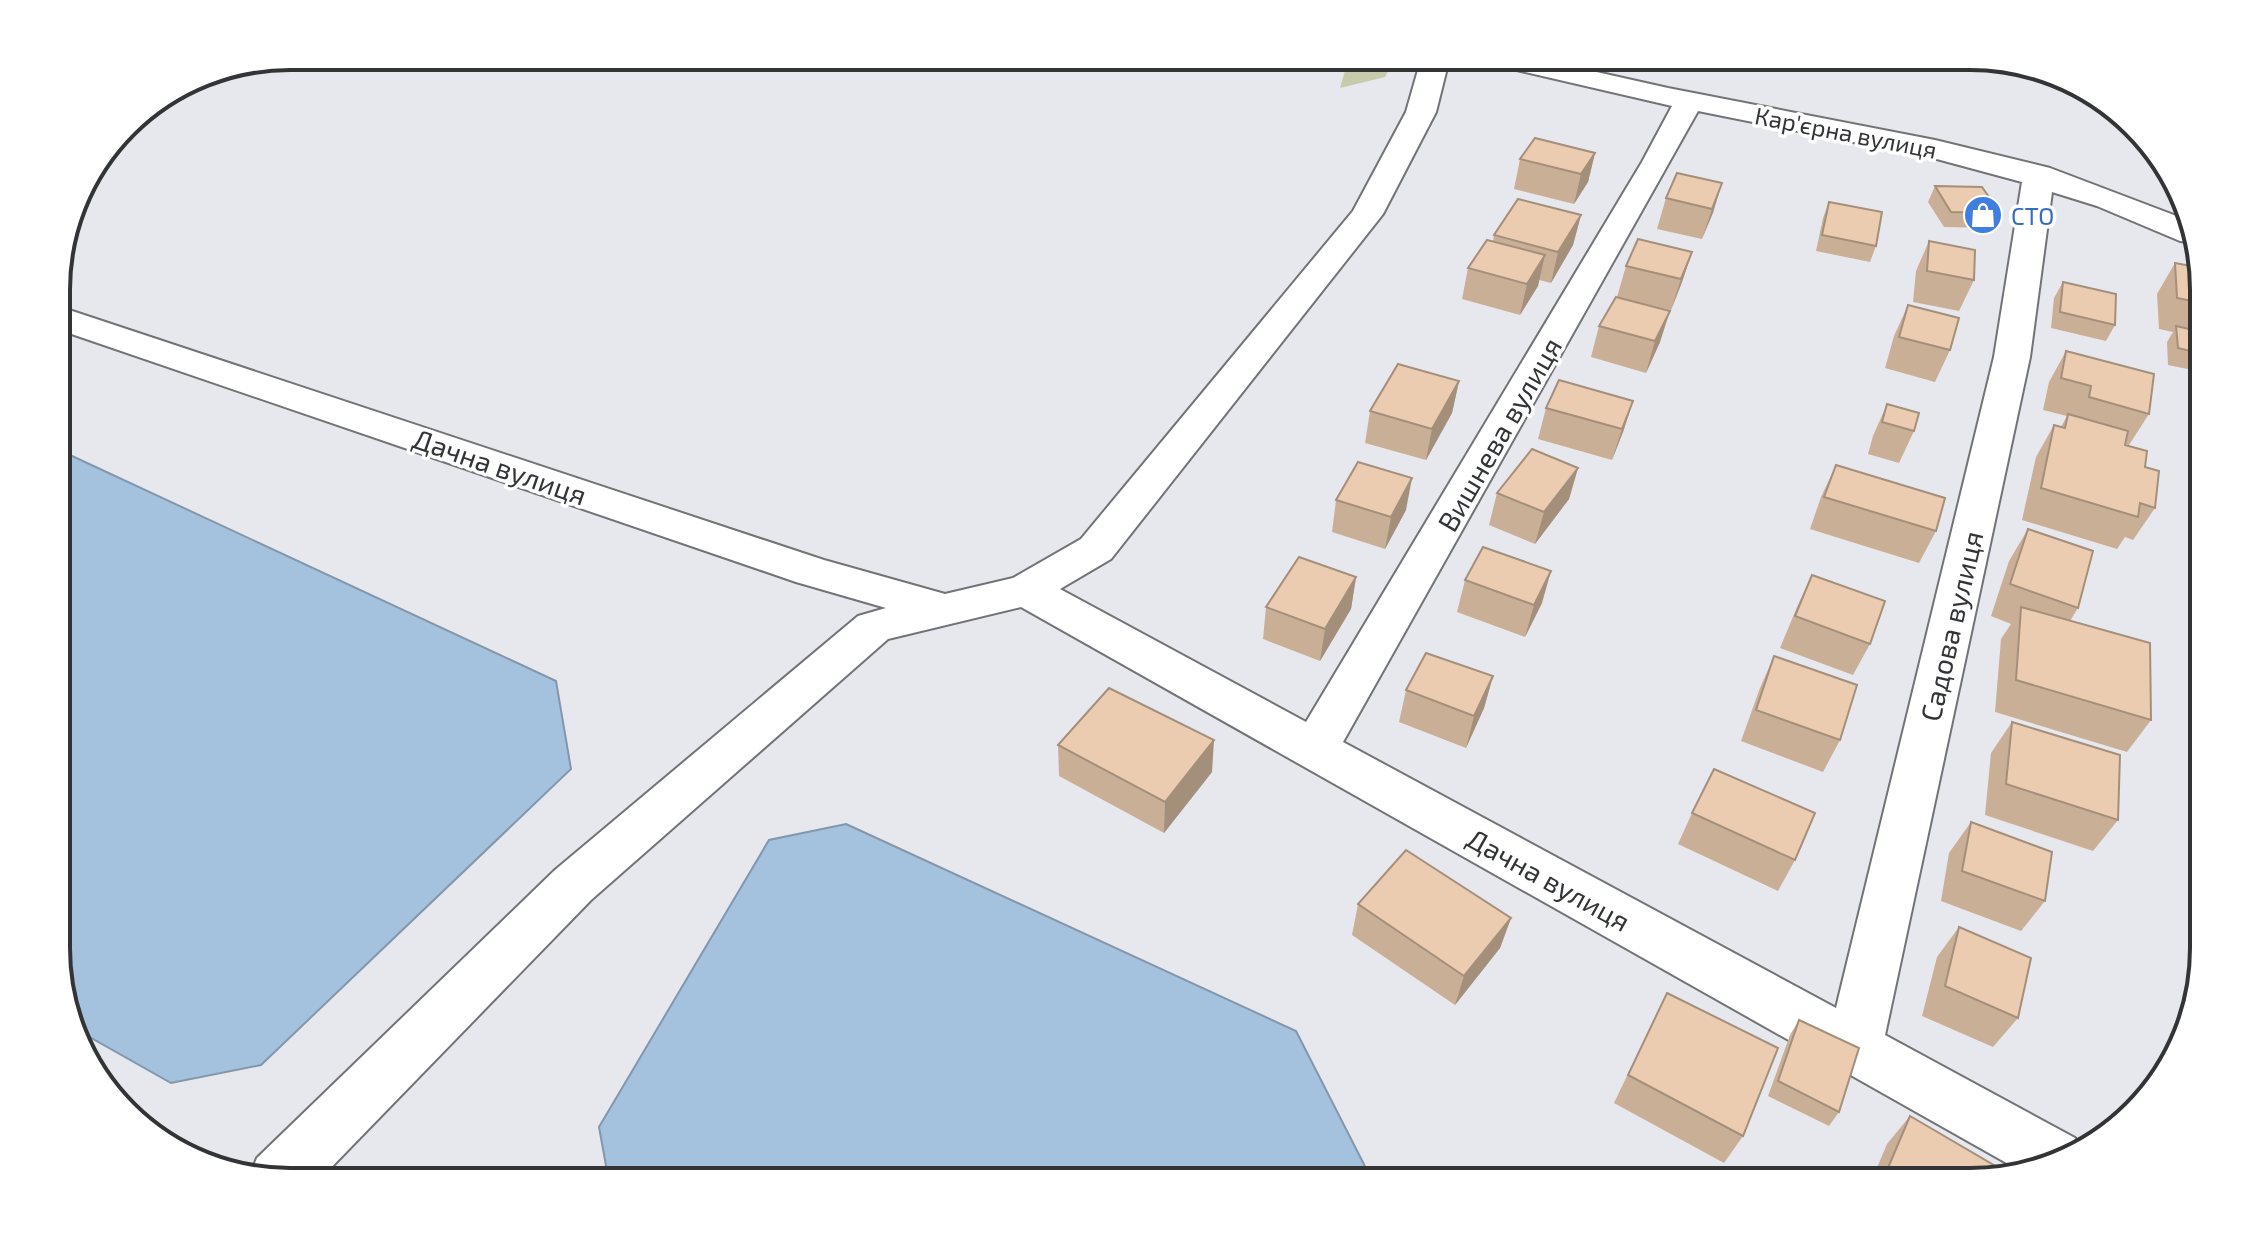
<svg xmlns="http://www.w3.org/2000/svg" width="2260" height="1238" font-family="'Exo 2',sans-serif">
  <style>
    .green { fill: #c7cbab }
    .water { fill: #a4c2de; stroke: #8297ac; stroke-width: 2 }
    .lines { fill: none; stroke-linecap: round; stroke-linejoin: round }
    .minor-casing { stroke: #727377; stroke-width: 4 }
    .minor { fill: #fff; fill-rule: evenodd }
    .wall { fill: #caaf97 }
    .shaded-wall { fill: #a48f7b }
    .building { fill: #ebccb0; stroke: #a48f7b; stroke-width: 2 }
    .labels { text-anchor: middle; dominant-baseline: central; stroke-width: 7; stroke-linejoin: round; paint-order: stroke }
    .far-street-label { font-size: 24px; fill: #333436; stroke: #fff }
    .far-shop-label { font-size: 24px; fill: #366cbe; stroke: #fff; text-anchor: start }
    .street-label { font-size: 28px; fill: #333436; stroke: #fff }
    .rim { fill: none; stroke: #333436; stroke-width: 4 }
  </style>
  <rect width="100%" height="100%" fill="#e7e8ed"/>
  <!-- green -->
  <path class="green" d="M 1349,56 L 1396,56 L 1385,77 L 1340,88 Z"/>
  <!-- water -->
  <g class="water">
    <path d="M 57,449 L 556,681 L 571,769 L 261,1065 L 171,1083 L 79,1031 L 58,979 Z"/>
    <path d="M 846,824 L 1296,1031 L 1373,1182 L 609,1182 L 599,1127 L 769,840 Z"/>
  </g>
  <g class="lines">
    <defs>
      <path id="minor" d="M 1422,56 L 1450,56 L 1436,112 L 1383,214 L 1111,559 L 1060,589 L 1306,722 L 1642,162 L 1672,106 L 1482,62 L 1478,56 L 1525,56 L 1668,88 L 1935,140 L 2050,168 L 2187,220 L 2196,243 L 2180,241 L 2097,206 L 2052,192 L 2030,357 L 1885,1035 L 2075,1138 L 2080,1150 L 2019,1170 L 1021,607 L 888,639 L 591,900 L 317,1182 L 290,1182 L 251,1173 L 257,1158 L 555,870 L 858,616 L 886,608 L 796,582 L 57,329 L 57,306 L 824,560 L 945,594 L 1013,578 L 1081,539 L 1353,211 L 1406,112 ZM 1698,111 L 1933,158 L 2022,182 L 1994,357 L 1836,1008 L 1343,742 Z"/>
    </defs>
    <!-- minor casing -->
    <use href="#minor" class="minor-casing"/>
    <!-- minor -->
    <use href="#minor" class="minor"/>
  </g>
  <!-- wall -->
  <g class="wall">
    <path d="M 1595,153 L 1588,182 L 1574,204 L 1514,189 L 1520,159 Z"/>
    <path d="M 1722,183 L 1702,239 L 1657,229 L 1666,198 Z"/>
    <path d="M 1935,186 L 2000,213 L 1993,228 L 1944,227 L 1928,202 Z"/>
    <path d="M 1829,202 L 1876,246 L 1870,262 L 1816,251 L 1823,218 Z"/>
    <path d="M 1581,215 L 1573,245 L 1551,283 L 1539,280 L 1538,286 L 1520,315 L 1462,299 L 1468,268 L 1493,241 L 1494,235 Z"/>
    <path d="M 1929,241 L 1974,280 L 1959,311 L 1913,302 L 1916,271 Z"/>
    <path d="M 1692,252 L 1682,282 L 1671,310 L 1617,297 L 1626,266 Z"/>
    <path d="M 2175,263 L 2202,268 L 2202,372 L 2168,365 L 2167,342 L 2173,332 L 2159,329 L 2157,294 Z"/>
    <path d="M 2063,282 L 2115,325 L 2106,341 L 2051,328 L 2054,298 Z"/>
    <path d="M 1908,305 L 1950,350 L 1935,382 L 1885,368 L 1894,336 Z"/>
    <path d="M 1599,326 L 1660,342 L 1646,373 L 1591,357 Z"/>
    <path d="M 2066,351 L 2149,414 L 2129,445 L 2125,444 L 2145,467 L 2155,508 L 2133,540 L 2125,537 L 2117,549 L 2022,520 L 2036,457 L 2054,425 L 2061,427 L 2067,416 L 2043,410 L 2049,382 Z"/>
    <path d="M 1459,381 L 1452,413 L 1426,460 L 1365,443 L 1370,411 Z"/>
    <path d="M 1633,401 L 1623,432 L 1612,460 L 1538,439 L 1546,408 Z"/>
    <path d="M 1887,404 L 1914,431 L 1899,463 L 1868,454 L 1873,436 Z"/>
    <path d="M 1836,465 L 1936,531 L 1919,563 L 1810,529 L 1821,497 Z"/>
    <path d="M 1578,468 L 1569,499 L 1535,544 L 1489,525 L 1497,493 Z"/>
    <path d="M 1336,500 L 1406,510 L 1385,549 L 1332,532 Z"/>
    <path d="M 2028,529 L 2078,608 L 2070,621 L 2151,720 L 2127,752 L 1995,712 L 2001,639 L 2011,624 L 1991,616 L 2009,561 Z"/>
    <path d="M 1812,575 L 1870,644 L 1853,675 L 1780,648 L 1797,607 Z"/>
    <path d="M 1356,577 L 1351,609 L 1320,661 L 1263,639 L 1266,607 Z"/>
    <path d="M 1465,580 L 1542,603 L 1525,637 L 1457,612 Z"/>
    <path d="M 1774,656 L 1840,740 L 1823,772 L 1741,741 L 1760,688 Z"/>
    <path d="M 1493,676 L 1484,708 L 1466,748 L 1399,722 L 1406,690 Z"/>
    <path d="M 2012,722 L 2118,820 L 2093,851 L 1985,815 L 1991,753 Z"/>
    <path d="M 1058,745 L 1212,772 L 1164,833 L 1059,776 Z"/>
    <path d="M 1692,813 L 1795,860 L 1778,891 L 1678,844 Z"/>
    <path d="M 1971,822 L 2045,901 L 2021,931 L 1941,901 L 1949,853 Z"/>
    <path d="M 1358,904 L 1511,918 L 1500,948 L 1455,1005 L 1352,935 Z"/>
    <path d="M 1959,927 L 2018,1018 L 1993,1047 L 1922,1016 L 1937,957 Z"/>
    <path d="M 1667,993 L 1743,1136 L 1724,1163 L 1614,1103 Z"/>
    <path d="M 1799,1020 L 1839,1112 L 1829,1126 L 1768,1096 L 1790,1035 Z"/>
    <path d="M 1910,1116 L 1985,1182 L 1871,1182 L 1887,1144 Z"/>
  </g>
  <!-- shaded-wall -->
  <g class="shaded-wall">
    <path d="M 1595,153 L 1588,182 L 1574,204 L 1581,174 Z"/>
    <path d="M 1722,183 L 1713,213 L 1702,239 L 1712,209 Z"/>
    <path d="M 1581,215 L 1573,245 L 1551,283 L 1558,252 Z"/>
    <path d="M 1692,252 L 1682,282 L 1671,310 L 1681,279 Z"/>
    <path d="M 1545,255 L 1538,286 L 1520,315 L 1527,284 Z"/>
    <path d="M 1670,311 L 1660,342 L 1646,373 L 1655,341 Z"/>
    <path d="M 1459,381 L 1452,413 L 1426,460 L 1432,429 Z"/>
    <path d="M 1633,401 L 1623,432 L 1612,460 L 1622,429 Z"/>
    <path d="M 1578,468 L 1569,499 L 1535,544 L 1544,512 Z"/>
    <path d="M 1412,478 L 1406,510 L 1385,549 L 1391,517 Z"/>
    <path d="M 1551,571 L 1542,603 L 1525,637 L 1534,605 Z"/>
    <path d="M 1356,577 L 1351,609 L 1320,661 L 1325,629 Z"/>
    <path d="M 1493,676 L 1484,708 L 1466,748 L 1474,716 Z"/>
    <path d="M 1214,740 L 1212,772 L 1164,833 L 1165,802 Z"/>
    <path d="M 1511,918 L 1500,948 L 1455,1005 L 1464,976 Z"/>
  </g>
  <!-- building -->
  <g class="building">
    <path d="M 1535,138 L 1595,153 L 1581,174 L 1520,159 Z"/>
    <path d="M 1677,173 L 1722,183 L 1712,209 L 1666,198 Z"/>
    <path d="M 1935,186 L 1982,187 L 2000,213 L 1951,212 Z"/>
    <path d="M 1518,199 L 1581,215 L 1558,252 L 1494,235 Z"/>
    <path d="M 1829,202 L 1882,212 L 1876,246 L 1822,235 Z"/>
    <path d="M 1638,239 L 1692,252 L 1681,279 L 1626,266 Z"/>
    <path d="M 1487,240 L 1545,255 L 1527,284 L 1468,268 Z"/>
    <path d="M 1929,241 L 1975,250 L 1974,280 L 1927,271 Z"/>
    <path d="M 2175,263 L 2202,268 L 2202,303 L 2177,298 Z"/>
    <path d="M 2063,282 L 2116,294 L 2115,325 L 2060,312 Z"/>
    <path d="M 1616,297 L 1670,311 L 1655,341 L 1599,326 Z"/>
    <path d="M 1908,305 L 1959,318 L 1950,350 L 1899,337 Z"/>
    <path d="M 2176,326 L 2202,332 L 2202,354 L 2178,348 Z"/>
    <path d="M 2066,351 L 2154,374 L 2149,414 L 2089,397 L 2091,386 L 2061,378 Z"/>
    <path d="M 1398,364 L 1459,381 L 1432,429 L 1370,411 Z"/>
    <path d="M 1559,380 L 1633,401 L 1622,429 L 1546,408 Z"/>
    <path d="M 1887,404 L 1919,413 L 1914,431 L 1882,422 Z"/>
    <path d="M 2068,414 L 2128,431 L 2125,445 L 2147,451 L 2145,467 L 2159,471 L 2155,508 L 2140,503 L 2138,517 L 2041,488 L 2054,425 L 2065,428 Z"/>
    <path d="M 1532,449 L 1578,468 L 1544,512 L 1497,493 Z"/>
    <path d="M 1358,462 L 1412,478 L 1391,517 L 1336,500 Z"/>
    <path d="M 1836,465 L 1945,498 L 1936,531 L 1824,497 Z"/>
    <path d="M 2028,529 L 2093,551 L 2078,608 L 2010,584 Z"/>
    <path d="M 1483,547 L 1551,571 L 1534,605 L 1465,580 Z"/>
    <path d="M 1299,557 L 1356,577 L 1325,629 L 1266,607 Z"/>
    <path d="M 1812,575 L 1885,601 L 1870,644 L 1795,616 Z"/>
    <path d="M 2021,607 L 2150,643 L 2151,720 L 2016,680 Z"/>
    <path d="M 1426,653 L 1493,676 L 1474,716 L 1406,690 Z"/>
    <path d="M 1774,656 L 1857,685 L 1840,740 L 1756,710 Z"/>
    <path d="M 1109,688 L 1214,740 L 1165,802 L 1058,745 Z"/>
    <path d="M 2012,722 L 2120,755 L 2118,820 L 2006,784 Z"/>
    <path d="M 1714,769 L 1815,813 L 1795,860 L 1692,813 Z"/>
    <path d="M 1971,822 L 2052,852 L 2045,901 L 1962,871 Z"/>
    <path d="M 1406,850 L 1511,918 L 1464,976 L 1358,904 Z"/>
    <path d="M 1959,927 L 2031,958 L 2018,1018 L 1945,986 Z"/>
    <path d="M 1667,993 L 1778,1048 L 1743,1136 L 1628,1075 Z"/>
    <path d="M 1799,1020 L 1859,1048 L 1839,1112 L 1778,1081 Z"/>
    <path d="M 1910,1116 L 1997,1167 L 1992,1179 L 1985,1182 L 1882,1182 Z"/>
  </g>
  <!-- icons -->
  <defs>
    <symbol id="shop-disc" viewBox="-11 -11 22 22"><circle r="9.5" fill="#3f7fe0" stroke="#fff"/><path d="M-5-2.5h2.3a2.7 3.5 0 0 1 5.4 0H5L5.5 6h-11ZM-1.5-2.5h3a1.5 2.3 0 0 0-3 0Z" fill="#fff"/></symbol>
  </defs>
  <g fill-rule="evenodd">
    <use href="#shop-disc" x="1961" y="193" width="44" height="44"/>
  </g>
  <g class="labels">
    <!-- far-street labels -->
    <g class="far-street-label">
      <text transform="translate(1846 132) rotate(11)">Кар'єрна вулиця</text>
    </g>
    <!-- far-shop labels -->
    <g class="far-shop-label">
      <text x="2011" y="215">СТО</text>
    </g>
    <!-- street labels -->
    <g class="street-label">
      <text transform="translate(1499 434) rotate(-60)">Вишнева вулиця</text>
      <text transform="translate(500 466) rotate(19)">Дачна вулиця</text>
      <text transform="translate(1951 626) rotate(-77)">Садова вулиця</text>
      <text transform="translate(1549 879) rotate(29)">Дачна вулиця</text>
    </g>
  </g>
  <!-- crop -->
  <path d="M0 0H2260V1238H0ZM290 70H1970A220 220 0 0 1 2190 290V948A220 220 0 0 1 1970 1168H290A220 220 0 0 1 70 948V290A220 220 0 0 1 290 70Z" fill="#fff" fill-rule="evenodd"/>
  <path class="rim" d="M290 70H1970A220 220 0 0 1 2190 290V948A220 220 0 0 1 1970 1168H290A220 220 0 0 1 70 948V290A220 220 0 0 1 290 70Z"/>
</svg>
